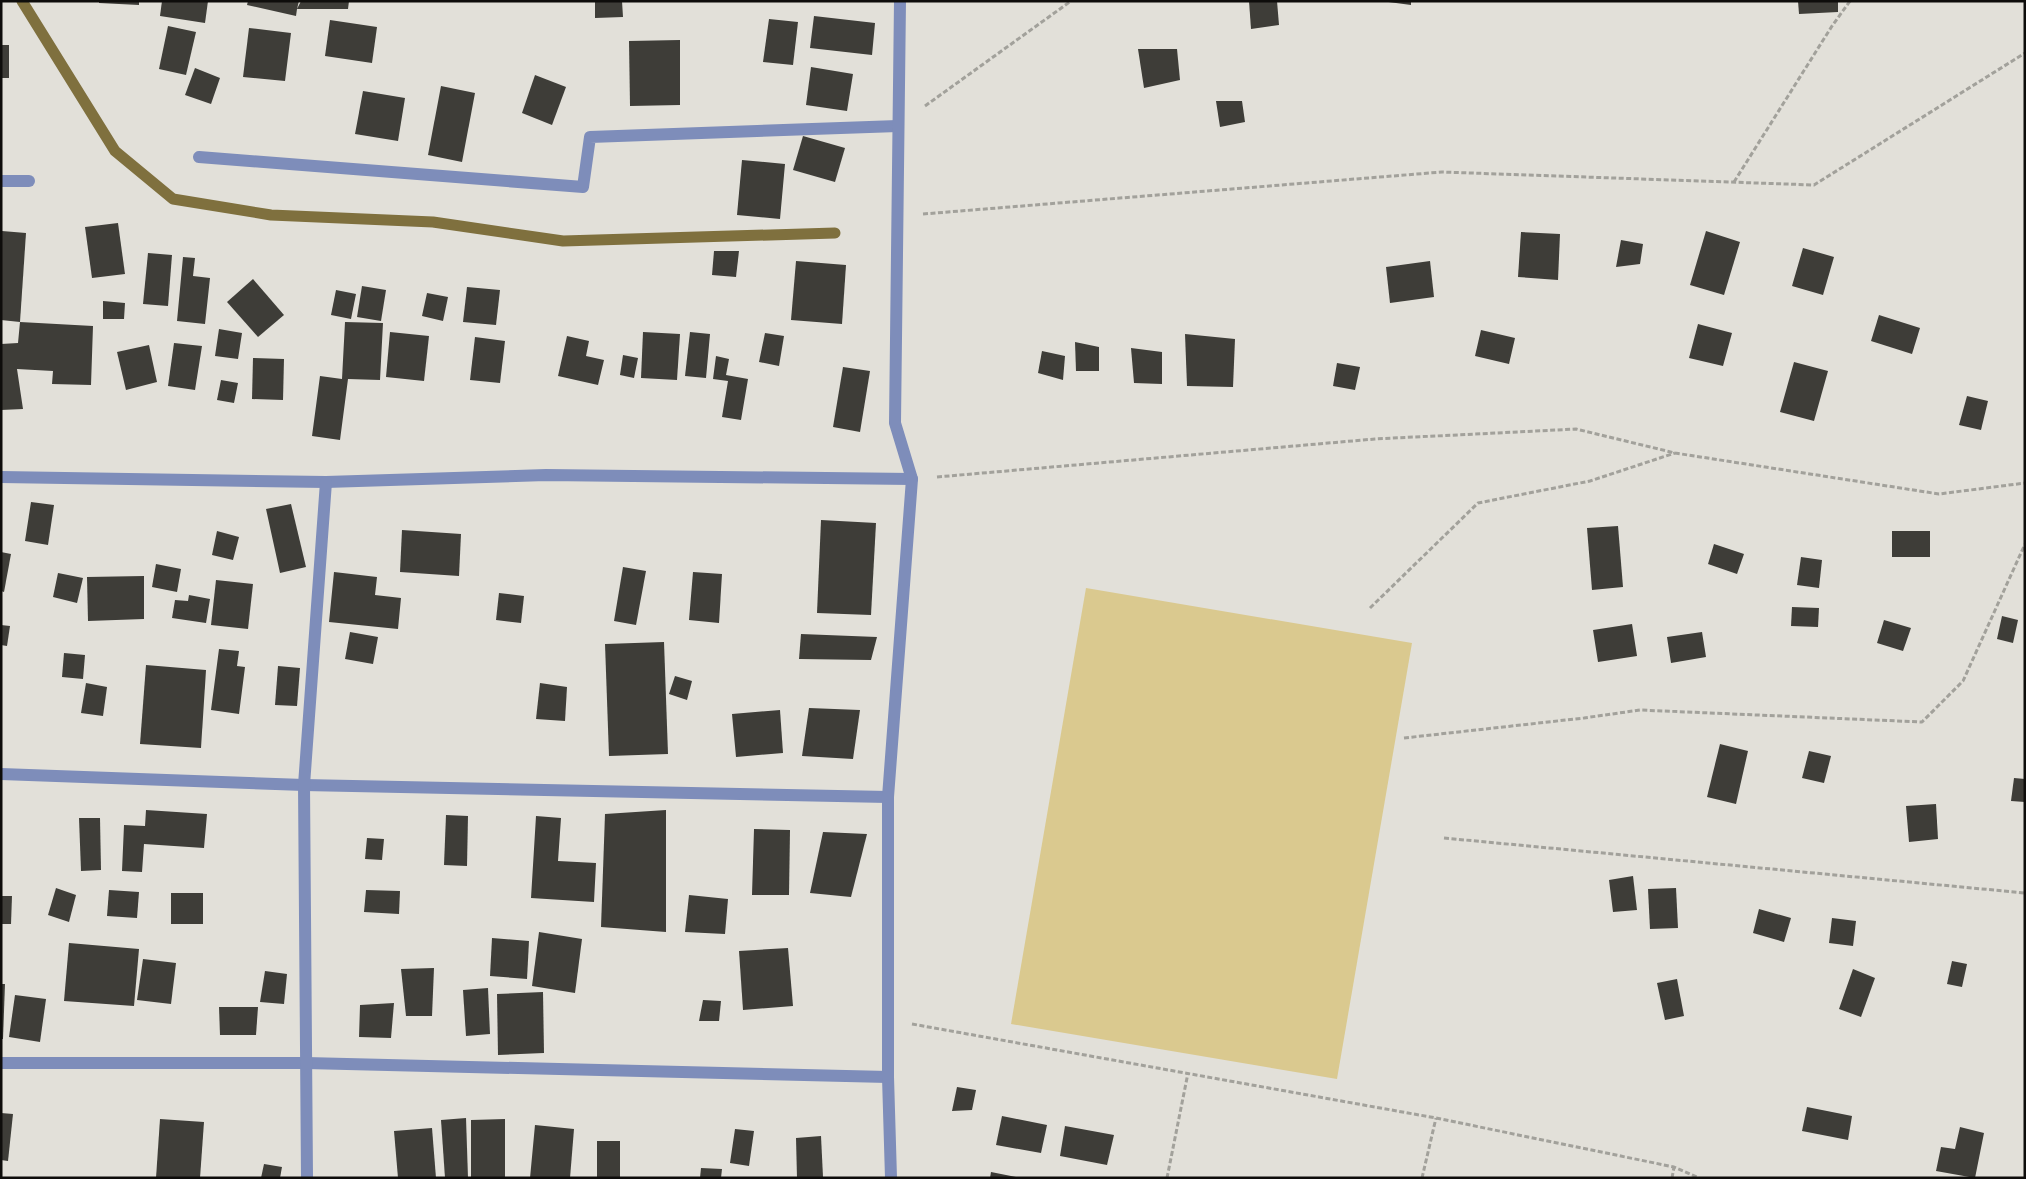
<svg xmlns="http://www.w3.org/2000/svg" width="2026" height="1179" font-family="Inter,sans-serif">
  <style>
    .green { fill: #dac98f }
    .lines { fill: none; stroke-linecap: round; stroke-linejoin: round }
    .stream { stroke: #7f703e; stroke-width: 11 }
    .building { fill: #3e3d38 }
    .path { stroke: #a2a19b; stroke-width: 3; stroke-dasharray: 5 2.5; stroke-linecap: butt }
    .minor { stroke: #7e8dba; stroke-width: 12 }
  </style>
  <rect width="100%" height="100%" fill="#e2e0d9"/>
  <!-- green -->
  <path class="green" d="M 1086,588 L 1412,643 L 1337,1079 L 1011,1024 Z"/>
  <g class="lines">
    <!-- stream -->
    <path class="stream" d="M 22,1 L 115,151 L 173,199 L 271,215 L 433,222 L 563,241 L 835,233"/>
  </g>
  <!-- building -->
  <g class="building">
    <path d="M 99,1 L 139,1 L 139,5 L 99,3 Z"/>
    <path d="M 162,1 L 208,1 L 205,23 L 160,16 Z"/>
    <path d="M 248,1 L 299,1 L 297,9 L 301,1 L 349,1 L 348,9 L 297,9 L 296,16 L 247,5 Z"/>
    <path d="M 595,1 L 622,1 L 623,17 L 595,18 Z"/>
    <path d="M 1249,1 L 1277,1 L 1279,25 L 1251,29 Z"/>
    <path d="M 1381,1 L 1411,1 L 1411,5 Z"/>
    <path d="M 1798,1 L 1838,1 L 1838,12 L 1799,14 Z"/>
    <path d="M 814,16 L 875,23 L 872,55 L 810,48 Z"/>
    <path d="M 769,19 L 798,22 L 793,65 L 763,62 Z"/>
    <path d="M 330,20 L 377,27 L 372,63 L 325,56 Z"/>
    <path d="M 168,26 L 196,32 L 186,75 L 159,69 Z"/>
    <path d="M 249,28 L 291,33 L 285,81 L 243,77 Z"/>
    <path d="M 680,40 L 680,105 L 630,106 L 629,41 Z"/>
    <rect x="1" y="45" width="8" height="33"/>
    <path d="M 1138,49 L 1177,49 L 1180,80 L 1144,88 Z"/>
    <path d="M 811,67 L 853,74 L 847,111 L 806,105 Z"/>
    <path d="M 195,68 L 220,78 L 211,104 L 185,95 Z"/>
    <path d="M 535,75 L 566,87 L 552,125 L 522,113 Z"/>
    <path d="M 441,86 L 475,93 L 462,162 L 428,155 Z"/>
    <path d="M 363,91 L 405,98 L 398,141 L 355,134 Z"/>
    <path d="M 1216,101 L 1242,101 L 1245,122 L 1220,127 Z"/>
    <path d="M 803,136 L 845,148 L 835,182 L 793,170 Z"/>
    <path d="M 742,160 L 785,164 L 780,219 L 737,215 Z"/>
    <path d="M 118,223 L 125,274 L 92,278 L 85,227 Z"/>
    <path d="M 2,231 L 26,233 L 20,322 L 1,320 Z"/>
    <path d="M 1706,231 L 1740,242 L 1724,295 L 1690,285 Z"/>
    <path d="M 1521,232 L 1560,234 L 1558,280 L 1518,277 Z"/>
    <path d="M 1621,240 L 1643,244 L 1640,264 L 1616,267 Z"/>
    <path d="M 1803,248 L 1834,257 L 1823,295 L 1792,286 Z"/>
    <path d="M 714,251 L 739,251 L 736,277 L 712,275 Z"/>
    <path d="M 148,253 L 172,255 L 168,306 L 143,304 Z"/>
    <path d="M 183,257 L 195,258 L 193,276 L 210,278 L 205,324 L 177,321 Z"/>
    <path d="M 796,261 L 846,265 L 842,324 L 791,320 Z"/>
    <path d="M 1430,261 L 1434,297 L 1390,303 L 1386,267 Z"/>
    <path d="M 253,279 L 284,315 L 258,337 L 227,302 Z"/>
    <path d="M 362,286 L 386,290 L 381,321 L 357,317 Z"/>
    <path d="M 467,287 L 500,290 L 496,325 L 463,322 Z"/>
    <path d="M 336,290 L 356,294 L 351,319 L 331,315 Z"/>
    <path d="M 427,293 L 448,297 L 443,321 L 422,316 Z"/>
    <path d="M 103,301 L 125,303 L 124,319 L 103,319 Z"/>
    <path d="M 1879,315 L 1920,328 L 1912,354 L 1871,341 Z"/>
    <path d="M 20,322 L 93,326 L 91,385 L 52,384 L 53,371 L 17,369 L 23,409 L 1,410 L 1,344 L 18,343 Z"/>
    <path d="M 345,322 L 383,323 L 380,380 L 348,379 L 340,440 L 312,436 L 320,376 L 342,379 Z"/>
    <path d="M 1698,324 L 1732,333 L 1723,366 L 1689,358 Z"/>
    <path d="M 219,329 L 242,333 L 238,359 L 215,356 Z"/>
    <path d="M 1481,330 L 1515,338 L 1509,364 L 1475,356 Z"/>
    <path d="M 390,332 L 429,336 L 424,381 L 386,377 Z"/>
    <path d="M 643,332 L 680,334 L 677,380 L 641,378 Z"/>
    <path d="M 690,332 L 710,334 L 706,378 L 685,376 Z"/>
    <path d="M 765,333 L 784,336 L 779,366 L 759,362 Z"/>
    <path d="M 1185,334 L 1235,339 L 1233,387 L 1187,386 Z"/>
    <path d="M 567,336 L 589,341 L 586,356 L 604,360 L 598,385 L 558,376 Z"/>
    <path d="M 475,337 L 505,341 L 500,383 L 470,380 Z"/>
    <path d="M 1075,342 L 1099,347 L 1099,371 L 1076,371 Z"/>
    <path d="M 174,343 L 202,346 L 195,390 L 168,386 Z"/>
    <path d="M 149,345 L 157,382 L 126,390 L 117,352 Z"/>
    <path d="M 1131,348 L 1162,352 L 1162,384 L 1134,383 Z"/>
    <path d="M 1042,351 L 1065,356 L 1063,380 L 1038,373 Z"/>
    <path d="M 623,355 L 638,358 L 634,378 L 620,375 Z"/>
    <path d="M 716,356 L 729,359 L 726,375 L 748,379 L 741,420 L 722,417 L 728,381 L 713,379 Z"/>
    <path d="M 253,358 L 284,359 L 283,400 L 252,399 Z"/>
    <path d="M 1794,362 L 1828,371 L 1814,421 L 1780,412 Z"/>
    <path d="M 1337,363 L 1360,367 L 1355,390 L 1333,386 Z"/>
    <path d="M 843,367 L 870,371 L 860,432 L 833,427 Z"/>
    <path d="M 221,380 L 238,383 L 234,403 L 217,400 Z"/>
    <path d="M 1967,396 L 1988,401 L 1981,430 L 1959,425 Z"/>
    <path d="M 31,502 L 54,505 L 48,545 L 25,541 Z"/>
    <path d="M 291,504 L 306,567 L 280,573 L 266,509 Z"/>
    <path d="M 821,520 L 876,523 L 871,615 L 817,613 Z"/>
    <path d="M 1618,526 L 1623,587 L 1592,590 L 1587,528 Z"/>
    <path d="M 402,530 L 461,534 L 459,576 L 400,572 Z"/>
    <path d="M 217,531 L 239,537 L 233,560 L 212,555 Z"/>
    <rect x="1892" y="531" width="38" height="26"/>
    <path d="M 1714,544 L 1744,554 L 1737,574 L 1708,564 Z"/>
    <path d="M 1,552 L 11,554 L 4,592 L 1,591 Z"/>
    <path d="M 1801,557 L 1822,560 L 1819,588 L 1797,585 Z"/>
    <path d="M 156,564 L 181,569 L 177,592 L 152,587 Z"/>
    <path d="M 623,567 L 646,571 L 636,625 L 614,621 Z"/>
    <path d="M 334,572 L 377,577 L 375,595 L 401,598 L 398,629 L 329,622 Z"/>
    <path d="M 693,572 L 722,574 L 719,623 L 689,620 Z"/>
    <path d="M 58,573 L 83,578 L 77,603 L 53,597 Z"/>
    <path d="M 144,576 L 144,619 L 88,621 L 87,577 Z"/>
    <path d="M 216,580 L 253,584 L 248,629 L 211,625 Z"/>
    <path d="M 499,593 L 524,596 L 521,623 L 496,620 Z"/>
    <path d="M 189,595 L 210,599 L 206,623 L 172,618 L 175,600 L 188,601 Z"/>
    <path d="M 1792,607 L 1819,608 L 1818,627 L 1791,626 Z"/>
    <path d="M 2002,616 L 2018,620 L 2013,643 L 1997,639 Z"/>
    <path d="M 1884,620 L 1911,628 L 1903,651 L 1877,643 Z"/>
    <path d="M 1632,624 L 1637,656 L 1598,662 L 1593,630 Z"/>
    <path d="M 1,625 L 10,626 L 7,646 L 1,645 Z"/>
    <path d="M 350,632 L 378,637 L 373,664 L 345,659 Z"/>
    <path d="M 1702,632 L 1706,657 L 1671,663 L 1667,637 Z"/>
    <path d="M 801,634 L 877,637 L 871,660 L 799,659 Z"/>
    <path d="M 664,642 L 668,754 L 609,756 L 605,644 Z"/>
    <path d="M 219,649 L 239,651 L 237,666 L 245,667 L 239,714 L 211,710 Z"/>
    <path d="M 64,653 L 85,655 L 83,679 L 62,677 Z"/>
    <path d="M 146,665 L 206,670 L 201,748 L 140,744 Z"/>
    <path d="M 278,666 L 300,668 L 297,706 L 275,705 Z"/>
    <path d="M 675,676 L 692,681 L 687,700 L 669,694 Z"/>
    <path d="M 86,683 L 107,687 L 103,716 L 81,713 Z"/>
    <path d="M 540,683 L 567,687 L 565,721 L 536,719 Z"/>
    <path d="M 809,708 L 860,710 L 853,759 L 802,756 Z"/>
    <path d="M 780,710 L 783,753 L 736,757 L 732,714 Z"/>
    <path d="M 1720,744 L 1748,751 L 1736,804 L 1707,797 Z"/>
    <path d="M 1809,751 L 1831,756 L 1824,783 L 1802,778 Z"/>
    <path d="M 2014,778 L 2025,779 L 2025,802 L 2011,801 Z"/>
    <path d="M 1936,804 L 1938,839 L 1909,842 L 1906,806 Z"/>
    <path d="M 146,810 L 207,814 L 204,848 L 144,844 L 142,872 L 122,871 L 124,825 L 145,826 Z"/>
    <path d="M 666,810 L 666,932 L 601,927 L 605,814 Z"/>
    <path d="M 446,815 L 468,816 L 467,866 L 444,865 Z"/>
    <path d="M 536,816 L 561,818 L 558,861 L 596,863 L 594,902 L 531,898 Z"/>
    <path d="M 79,818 L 100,818 L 101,870 L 81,871 Z"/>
    <path d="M 754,829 L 790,830 L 789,895 L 752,895 Z"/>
    <path d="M 823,832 L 867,834 L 851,897 L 810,893 Z"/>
    <path d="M 367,838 L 384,839 L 382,860 L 365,859 Z"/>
    <path d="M 1633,876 L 1637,910 L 1613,912 L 1609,880 Z"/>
    <path d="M 56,888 L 76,895 L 69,922 L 48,915 Z"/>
    <path d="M 1676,888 L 1678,928 L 1650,929 L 1648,889 Z"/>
    <path d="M 109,890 L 139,892 L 137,918 L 107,916 Z"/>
    <path d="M 366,890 L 400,891 L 399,914 L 364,912 Z"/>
    <rect x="171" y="893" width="32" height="31"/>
    <path d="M 689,895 L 728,899 L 725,934 L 685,932 Z"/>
    <path d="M 1,896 L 12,896 L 11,924 L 1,924 Z"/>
    <path d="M 1759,909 L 1791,918 L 1784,942 L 1753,933 Z"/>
    <path d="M 1832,918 L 1856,921 L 1853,946 L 1829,943 Z"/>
    <path d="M 539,932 L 582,939 L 575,993 L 532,986 Z"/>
    <path d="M 492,938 L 529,941 L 527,979 L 490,976 Z"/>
    <path d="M 69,943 L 139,949 L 134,1006 L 64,1001 Z"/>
    <path d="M 788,948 L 793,1006 L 743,1010 L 739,951 Z"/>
    <path d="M 143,959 L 176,963 L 171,1004 L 137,1000 Z"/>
    <path d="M 1952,961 L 1967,964 L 1962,987 L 1947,984 Z"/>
    <path d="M 434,968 L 432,1016 L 406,1016 L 401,969 Z"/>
    <path d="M 1853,969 L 1875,978 L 1861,1017 L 1839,1009 Z"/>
    <path d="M 265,971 L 287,974 L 284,1004 L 260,1002 Z"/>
    <path d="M 1677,979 L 1684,1016 L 1665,1020 L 1657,983 Z"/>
    <path d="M 1,984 L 5,984 L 3,1039 L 1,1039 Z"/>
    <path d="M 488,988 L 490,1034 L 466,1036 L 463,990 Z"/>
    <path d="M 543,992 L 544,1053 L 498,1055 L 497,994 Z"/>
    <path d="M 15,995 L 46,999 L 40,1042 L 9,1037 Z"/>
    <path d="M 703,1000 L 721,1001 L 719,1021 L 699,1021 Z"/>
    <path d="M 394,1003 L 391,1038 L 359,1037 L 360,1005 Z"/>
    <path d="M 219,1007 L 258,1007 L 256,1035 L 220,1035 Z"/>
    <path d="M 957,1087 L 976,1090 L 972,1110 L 952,1111 Z"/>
    <path d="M 1807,1107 L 1852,1116 L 1848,1140 L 1802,1131 Z"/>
    <path d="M 1,1113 L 13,1114 L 8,1161 L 1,1160 Z"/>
    <path d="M 1002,1116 L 1047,1125 L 1041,1153 L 996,1145 Z"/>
    <path d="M 466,1118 L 468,1178 L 445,1178 L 441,1120 Z"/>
    <path d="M 160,1119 L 204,1122 L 200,1178 L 156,1178 Z"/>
    <path d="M 505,1119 L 505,1178 L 471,1178 L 471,1120 Z"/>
    <path d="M 535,1125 L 574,1129 L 570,1178 L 530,1178 Z"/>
    <path d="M 1065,1126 L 1114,1135 L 1107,1165 L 1060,1156 Z"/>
    <path d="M 1960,1127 L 1984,1133 L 1975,1178 L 1936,1171 L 1941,1147 L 1955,1149 Z"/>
    <path d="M 432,1128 L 436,1178 L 398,1178 L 394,1131 Z"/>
    <path d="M 735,1129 L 754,1131 L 749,1166 L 730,1163 Z"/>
    <path d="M 821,1136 L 823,1177 L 797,1178 L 796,1138 Z"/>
    <rect x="597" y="1141" width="23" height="37"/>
    <path d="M 264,1164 L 282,1167 L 280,1178 L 261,1178 Z"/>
    <path d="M 701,1168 L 722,1169 L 721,1178 L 700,1178 Z"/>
    <path d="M 991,1172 L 1016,1177 L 1016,1178 L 990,1178 Z"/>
  </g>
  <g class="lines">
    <!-- path -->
    <g class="path">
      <path d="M 925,106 L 1071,1"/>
      <path d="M 1734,182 L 1832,26 L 1850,1"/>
      <path d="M 923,214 L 1442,172 L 1814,185 L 2025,53"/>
      <path d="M 937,477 L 1375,439 L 1576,429 L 1675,453 L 1939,494 L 2025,483"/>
      <path d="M 1370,608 L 1478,503 L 1590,481 L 1675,453"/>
      <path d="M 1404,738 L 1584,718 L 1640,710 L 1922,722 L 1963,681 L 2025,544"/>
      <path d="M 1444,838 L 2025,893"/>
      <path d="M 912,1024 L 1436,1118 L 1674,1167 L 1699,1178"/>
      <path d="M 1167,1178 L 1188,1073"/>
      <path d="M 1422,1178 L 1436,1118"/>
      <path d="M 1672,1178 L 1674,1167"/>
    </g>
    <!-- minor -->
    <g class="minor">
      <path d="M 199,157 L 583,187 L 590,137 L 898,126"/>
      <path d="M 1,181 L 29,181"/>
      <path d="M 1,477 L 326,482 L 546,475 L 912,479"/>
      <path d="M 1,774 L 304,785 L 888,797"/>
      <path d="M 1,1063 L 306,1063 L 888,1077"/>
      <path d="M 307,1178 L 304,785 L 326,482"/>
      <path d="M 891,1178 L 888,1077 L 888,797 L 912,479 L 895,423 L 900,1"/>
    </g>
  </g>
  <!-- border -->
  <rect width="2026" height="1179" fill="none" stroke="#0e0d0b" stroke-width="5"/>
</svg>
